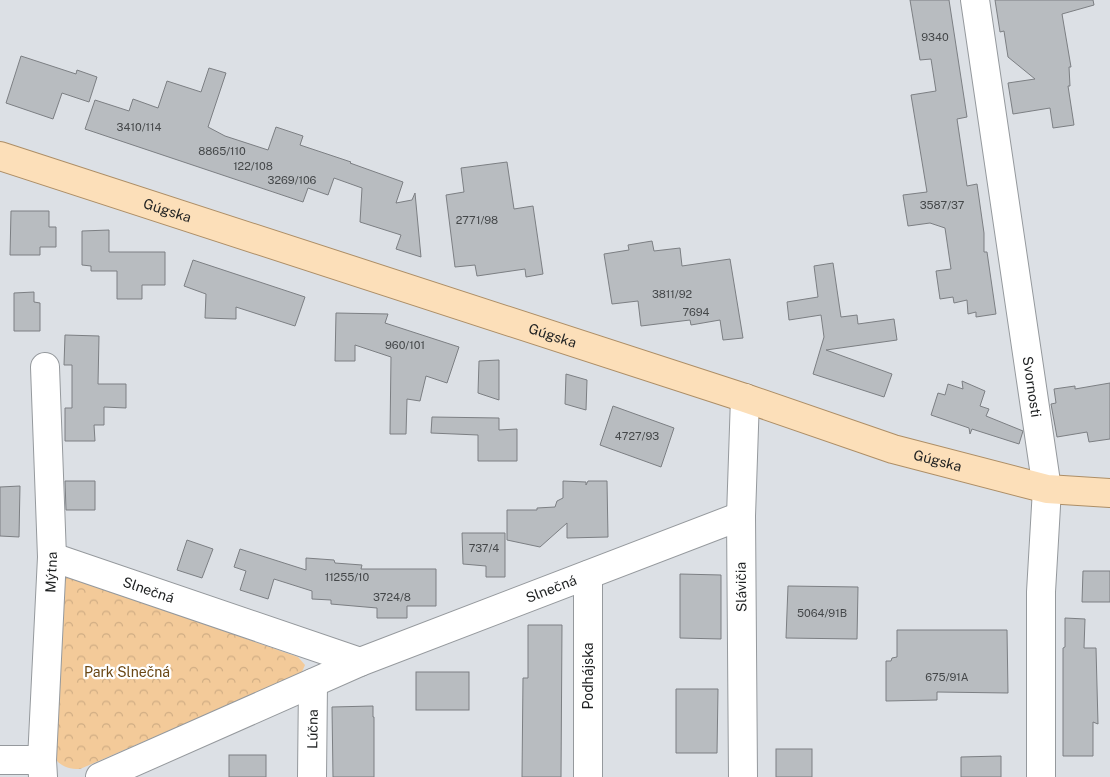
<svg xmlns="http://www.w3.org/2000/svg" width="1110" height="777" font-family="'Public Sans',sans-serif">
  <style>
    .park { fill: url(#park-crowns) }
    .building { fill: #b8bcc0; stroke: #7c7f83 }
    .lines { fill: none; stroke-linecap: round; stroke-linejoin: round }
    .minor-casing { stroke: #95999d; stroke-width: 30 }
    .major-casing { stroke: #ad8e66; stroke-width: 30 }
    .minor { stroke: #fff; stroke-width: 28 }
    .major { stroke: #fcdfb9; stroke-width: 28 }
    .labels { text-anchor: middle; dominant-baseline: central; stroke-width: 4.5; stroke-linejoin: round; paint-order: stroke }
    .number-label { font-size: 11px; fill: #444749 }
    .street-label { font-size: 14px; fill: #1e2021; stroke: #fff }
    .park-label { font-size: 14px; fill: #6a4714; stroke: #fff }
  </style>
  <defs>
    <pattern id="park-crowns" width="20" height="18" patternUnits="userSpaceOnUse" patternTransform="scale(1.25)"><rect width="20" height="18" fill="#f3ca99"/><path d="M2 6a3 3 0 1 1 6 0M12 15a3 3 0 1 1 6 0" fill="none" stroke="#d0ad84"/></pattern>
  </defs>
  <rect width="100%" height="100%" fill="#dce0e5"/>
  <!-- park -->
  <path class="park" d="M 61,574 L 298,657 L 305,665 L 301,674 L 80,769 C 67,769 60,766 53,756 Z"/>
  <!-- building -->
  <g class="building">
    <path d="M 910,0 L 949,0 L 967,117 L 957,119 L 967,186 L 977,184 L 984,233 L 984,252 L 987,252 L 996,314 L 976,317 L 976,312 L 968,314 L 967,300 L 954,303 L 953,297 L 940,299 L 936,271 L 951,269 L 945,228 L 930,223 L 908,226 L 903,195 L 927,192 L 911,95 L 936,91 L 931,59 L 920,60 Z"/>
    <path d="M 995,0 L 1093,0 L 1094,5 L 1062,14 L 1071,67 L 1069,67 L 1070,86 L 1068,86 L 1074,125 L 1053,128 L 1050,108 L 1013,114 L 1008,83 L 1035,79 L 1008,57 L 1004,31 L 1000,32 Z"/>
    <path d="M 21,56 L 76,74 L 77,70 L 97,77 L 89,102 L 62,93 L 53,119 L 6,103 Z"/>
    <path d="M 209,68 L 226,73 L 208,127 L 225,136 L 268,150 L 276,127 L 303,136 L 300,145 L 351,162 L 350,163 L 403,182 L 396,203 L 412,200 L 415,193 L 421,257 L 396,249 L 401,235 L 360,222 L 362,188 L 334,178 L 328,195 L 308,188 L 303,202 L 85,129 L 95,100 L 129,111 L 133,99 L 158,108 L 167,81 L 201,92 Z"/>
    <path d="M 507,162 L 514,209 L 533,206 L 543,274 L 526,277 L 525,269 L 477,276 L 475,265 L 455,267 L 446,195 L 464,192 L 461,168 Z"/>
    <path d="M 11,211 L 49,211 L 49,227 L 56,227 L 56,247 L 40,247 L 40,255 L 10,255 Z"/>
    <path d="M 109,230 L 109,252 L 165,252 L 165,285 L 142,285 L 142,299 L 117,299 L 117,271 L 91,271 L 91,266 L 82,265 L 82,231 Z"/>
    <path d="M 652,241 L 654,251 L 680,248 L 682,266 L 730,259 L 743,338 L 723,340 L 720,320 L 691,325 L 690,320 L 641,326 L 638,301 L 612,304 L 604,254 L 629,250 L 628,245 Z"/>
    <path d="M 193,260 L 305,297 L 295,326 L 236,307 L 236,319 L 205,318 L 206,294 L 184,286 Z"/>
    <path d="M 833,263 L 841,317 L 857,315 L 858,324 L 894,319 L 897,340 L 826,350 L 892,374 L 884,397 L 813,374 L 824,337 L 821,315 L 789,320 L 787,302 L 818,297 L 814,266 Z"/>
    <path d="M 34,292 L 34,302 L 40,303 L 40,331 L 14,331 L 14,293 Z"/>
    <path d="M 336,313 L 388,314 L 385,323 L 459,347 L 447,383 L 426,376 L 420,401 L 407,399 L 406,434 L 390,434 L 391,357 L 355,345 L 355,361 L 335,361 Z"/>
    <path d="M 65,335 L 99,336 L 98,384 L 126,384 L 126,408 L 104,407 L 104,425 L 94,425 L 95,441 L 65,441 L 65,408 L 72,408 L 72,365 L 64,365 Z"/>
    <path d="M 499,360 L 499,400 L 478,393 L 479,361 Z"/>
    <path d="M 566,374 L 587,380 L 586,410 L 565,404 Z"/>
    <path d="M 962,381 L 985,391 L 980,406 L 989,409 L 986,416 L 1023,431 L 1019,444 L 972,429 L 970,434 L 969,428 L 931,415 L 938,393 L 945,395 L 948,384 L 963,389 Z"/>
    <path d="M 1110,383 L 1110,439 L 1089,442 L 1087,432 L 1057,437 L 1051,404 L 1056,403 L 1054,389 L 1075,386 L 1075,389 Z"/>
    <path d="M 613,406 L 674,428 L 661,467 L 600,445 Z"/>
    <path d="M 432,417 L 499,418 L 499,430 L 517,429 L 517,461 L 478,461 L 478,435 L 431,433 Z"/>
    <path d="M 65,481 L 95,481 L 95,510 L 66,510 Z"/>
    <path d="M 563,481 L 586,482 L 586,485 L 588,481 L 607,481 L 608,537 L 567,538 L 567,523 L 540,547 L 507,540 L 507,510 L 537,510 L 537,508 L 555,507 L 557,501 L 563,498 Z"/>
    <path d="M 20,486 L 19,537 L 0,536 L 0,487 Z"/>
    <path d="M 462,533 L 505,533 L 505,577 L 486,577 L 486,566 L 463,564 Z"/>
    <path d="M 187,540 L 213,549 L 202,578 L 177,570 Z"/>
    <path d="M 240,549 L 306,570 L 306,558 L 334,560 L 335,563 L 362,565 L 361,569 L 436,569 L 436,606 L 407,606 L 407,618 L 377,618 L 377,608 L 331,604 L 331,600 L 312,599 L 312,591 L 274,579 L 268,599 L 240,590 L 246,571 L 234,567 Z"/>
    <path d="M 1083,571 L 1110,571 L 1110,602 L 1082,602 Z"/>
    <path d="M 680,574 L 721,575 L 721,639 L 680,638 Z"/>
    <path d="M 788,586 L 858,587 L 857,639 L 786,638 Z"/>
    <path d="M 1065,618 L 1085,619 L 1084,648 L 1096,648 L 1098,724 L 1093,722 L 1093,756 L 1063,756 L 1063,648 L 1065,647 Z"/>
    <path d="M 528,625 L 562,625 L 561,777 L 522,777 L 523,678 L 528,678 Z"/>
    <path d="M 897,630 L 1007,630 L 1008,693 L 937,692 L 937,700 L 886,701 L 886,661 L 891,661 L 892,658 L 897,657 Z"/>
    <rect x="416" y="672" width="53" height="38"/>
    <path d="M 676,689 L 718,689 L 717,753 L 676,753 Z"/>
    <path d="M 373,706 L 373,717 L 374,717 L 374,777 L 333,777 L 332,707 Z"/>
    <rect x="776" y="749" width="36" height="28"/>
    <rect x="229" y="755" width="37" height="22"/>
    <path d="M 1001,756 L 1001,777 L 961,777 L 961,757 Z"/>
  </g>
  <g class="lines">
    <defs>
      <g id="minor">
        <path id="s1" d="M 975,0 L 1047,489 L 1041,592 L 1041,777"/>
        <path id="s2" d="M 52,557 L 360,662"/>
        <path d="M 588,575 L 588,777"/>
        <path d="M 0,760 L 42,760"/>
        <path id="s3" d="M 43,777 L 42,760 L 52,557 L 45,367"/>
        <path id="s4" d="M 100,777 L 360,662 L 741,516"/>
        <path id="s5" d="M 312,777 L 313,683"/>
        <path d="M 743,777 L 741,516 L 745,398"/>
      </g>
      <g id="major">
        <path id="s6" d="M 0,156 L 745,398 L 893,449 L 1047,489 L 1110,493"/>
      </g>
    </defs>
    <!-- minor casing -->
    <use href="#minor" class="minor-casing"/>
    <!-- major casing -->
    <use href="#major" class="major-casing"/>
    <!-- minor -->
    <use href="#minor" class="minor"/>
    <!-- major -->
    <use href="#major" class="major"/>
  </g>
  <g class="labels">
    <!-- number labels -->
    <g class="number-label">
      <text x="935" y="37">9340</text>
      <text x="139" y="127">3410/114</text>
      <text x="222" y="151">8865/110</text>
      <text x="253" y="166">122/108</text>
      <text x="292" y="180">3269/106</text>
      <text x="942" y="205">3587/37</text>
      <text x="477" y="220">2771/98</text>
      <text x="672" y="294">3811/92</text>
      <text x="696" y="312">7694</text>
      <text x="405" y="345">960/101</text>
      <text x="637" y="436">4727/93</text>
      <text x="484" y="548">737/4</text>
      <text x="347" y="577">11255/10</text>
      <text x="392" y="597">3724/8</text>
      <text x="822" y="613">5064/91B</text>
      <text x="947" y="677">675/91A</text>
    </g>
    <!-- street labels -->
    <g class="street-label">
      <text stroke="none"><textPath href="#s6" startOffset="176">Gúgska</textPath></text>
      <text stroke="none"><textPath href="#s6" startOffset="581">Gúgska</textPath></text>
      <text stroke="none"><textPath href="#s1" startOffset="391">Svornosti</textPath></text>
      <text stroke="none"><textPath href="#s6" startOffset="986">Gúgska</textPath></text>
      <text stroke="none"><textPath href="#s3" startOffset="205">Mýtna</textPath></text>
      <text transform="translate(741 587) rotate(-91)">Slávičia</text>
      <text stroke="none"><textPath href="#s4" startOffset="489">Slnečná</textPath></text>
      <text stroke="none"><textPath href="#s2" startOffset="102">Slnečná</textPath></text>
      <text transform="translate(588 676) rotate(-90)">Podhájska</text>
      <text stroke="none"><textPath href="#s5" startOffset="48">Lúčna</textPath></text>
    </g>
    <!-- park labels -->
    <g class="park-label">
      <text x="127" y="672">Park Slnečná</text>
    </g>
  </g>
</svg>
